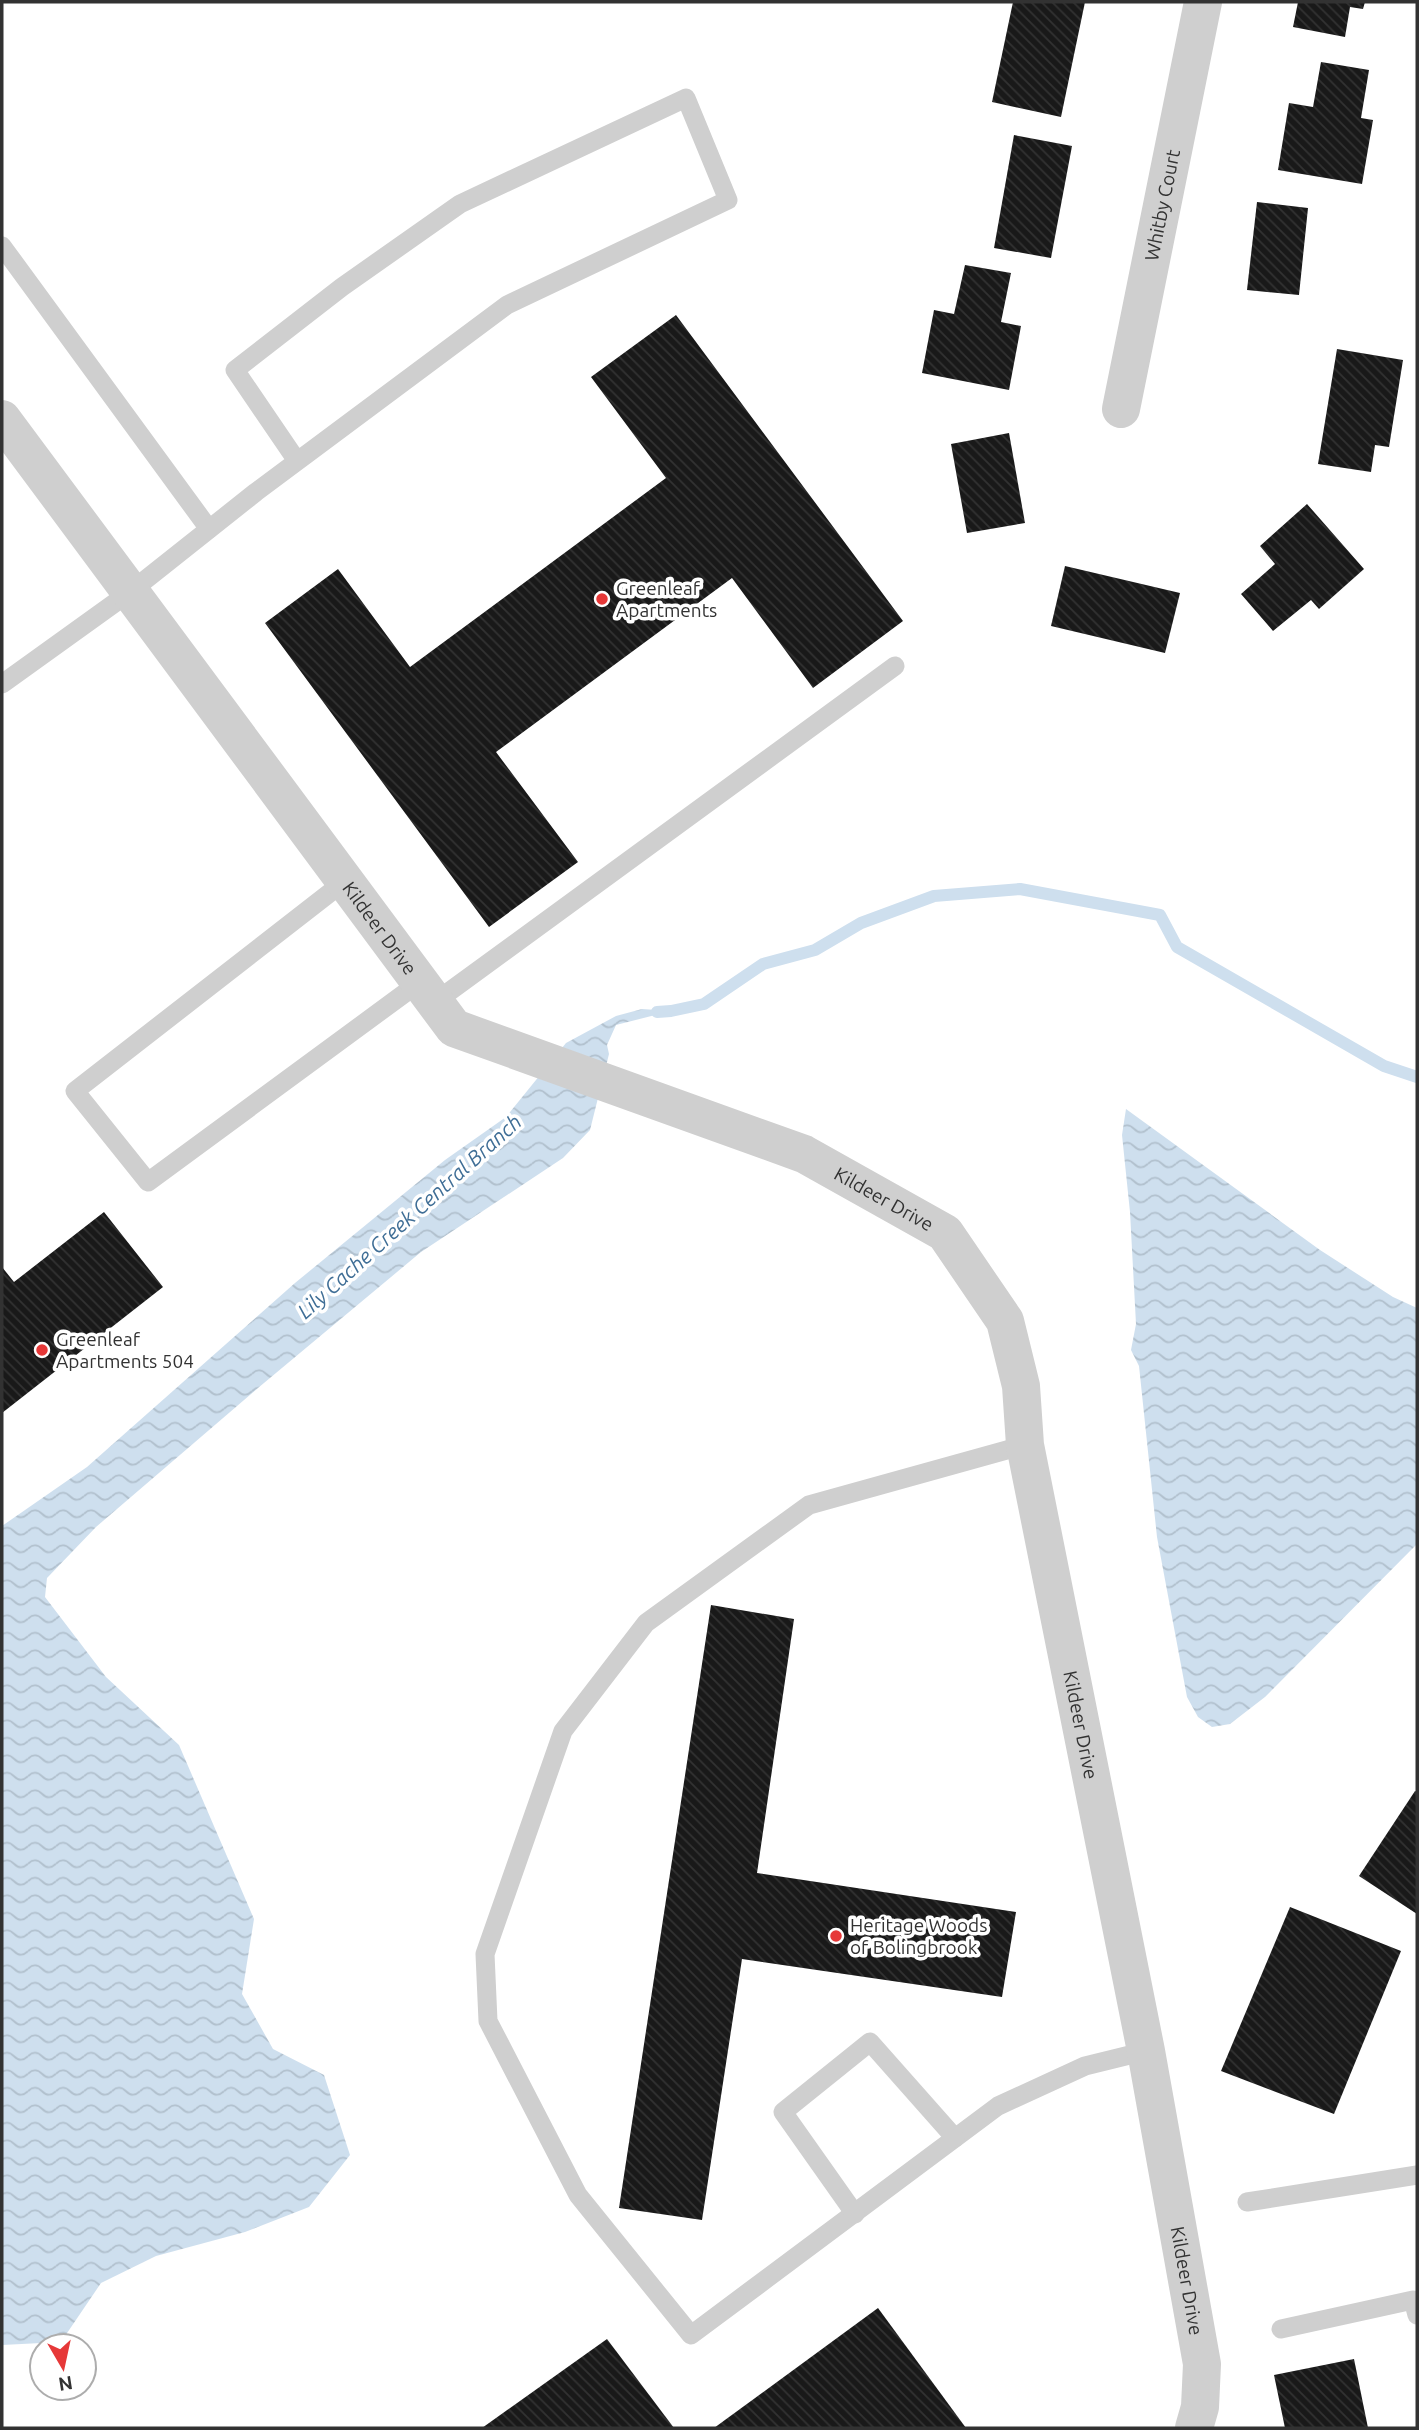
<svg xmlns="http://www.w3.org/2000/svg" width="1419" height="2430" font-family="Ubuntu,sans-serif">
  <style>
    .water { fill: url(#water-waves) }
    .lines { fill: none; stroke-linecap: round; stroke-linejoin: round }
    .stream { stroke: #cedfee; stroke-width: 12 }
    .building { fill: url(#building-back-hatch) }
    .service { stroke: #cfcfcf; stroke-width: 19 }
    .minor { stroke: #cfcfcf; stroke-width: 38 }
    .poi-dot { fill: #e63838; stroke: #fff; stroke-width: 2.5 }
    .labels { text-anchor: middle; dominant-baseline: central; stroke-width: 7; stroke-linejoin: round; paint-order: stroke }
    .street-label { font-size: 19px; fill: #323232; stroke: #fff }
    .poi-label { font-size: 19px; fill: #323232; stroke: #fff; text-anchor: start }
    .water-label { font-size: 21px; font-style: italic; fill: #3f6e96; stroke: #fff }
  </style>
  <defs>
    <pattern id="water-waves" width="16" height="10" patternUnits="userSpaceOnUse" patternTransform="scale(1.75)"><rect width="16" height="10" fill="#cedfee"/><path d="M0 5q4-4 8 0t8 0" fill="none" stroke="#b1c0cd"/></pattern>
    <pattern id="building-back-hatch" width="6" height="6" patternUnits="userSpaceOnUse" patternTransform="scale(1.75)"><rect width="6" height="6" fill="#191919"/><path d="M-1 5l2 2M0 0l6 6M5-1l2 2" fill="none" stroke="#323232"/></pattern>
  </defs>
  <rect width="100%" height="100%" fill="#fff"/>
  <!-- water -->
  <g class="water">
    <path d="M 642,1009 L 671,1011 L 616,1025 L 607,1045 L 609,1054 L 590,1130 L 563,1158 L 421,1252 L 258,1388 L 96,1527 L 47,1578 L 45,1597 L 106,1677 L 179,1745 L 254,1919 L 242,1994 L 273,2049 L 324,2075 L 350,2155 L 309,2207 L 245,2232 L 156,2256 L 101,2283 L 61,2342 L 2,2345 L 2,1526 L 87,1467 L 295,1283 L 445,1160 L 506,1117 L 566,1043 L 616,1016 Z"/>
    <path d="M 1126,1109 L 1320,1250 L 1393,1297 L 1417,1308 L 1417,1544 L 1265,1697 L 1230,1724 L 1212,1727 L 1198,1717 L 1187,1697 L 1157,1537 L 1139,1366 L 1131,1350 L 1136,1324 L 1130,1212 L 1122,1135 Z"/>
  </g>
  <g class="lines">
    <!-- stream -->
    <path class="stream" d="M 657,1012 L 671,1011 L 704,1004 L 763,964 L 815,950 L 861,923 L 934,896 L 1020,889 L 1160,915 L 1177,947 L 1384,1066 L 1417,1077"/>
  </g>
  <!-- building -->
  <g class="building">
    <path d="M 1013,2 L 1085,2 L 1061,117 L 992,102 Z"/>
    <path d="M 1298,2 L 1365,2 L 1363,9 L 1350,7 L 1345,37 L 1293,27 Z"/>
    <path d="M 1321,62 L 1369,70 L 1361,118 L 1373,120 L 1362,184 L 1278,170 L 1289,103 L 1313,107 Z"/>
    <path d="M 1014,135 L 1072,146 L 1051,258 L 994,248 Z"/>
    <path d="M 1257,202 L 1308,208 L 1299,295 L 1247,290 Z"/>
    <path d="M 965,265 L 1011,273 L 1001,322 L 1021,326 L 1009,390 L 922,373 L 934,310 L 954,314 Z"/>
    <path d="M 676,315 L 903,621 L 813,688 L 732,578 L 496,752 L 578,862 L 489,927 L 265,623 L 338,569 L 410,667 L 666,478 L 591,377 Z"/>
    <path d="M 1337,349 L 1403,360 L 1389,447 L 1375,445 L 1371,472 L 1318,464 Z"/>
    <path d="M 1009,433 L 1025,523 L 967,533 L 951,444 Z"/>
    <path d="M 1307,504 L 1364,569 L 1319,609 L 1311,600 L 1273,631 L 1241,594 L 1275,564 L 1260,546 Z"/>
    <path d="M 1065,566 L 1180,593 L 1165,653 L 1051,626 Z"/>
    <path d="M 104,1212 L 163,1287 L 2,1413 L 2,1267 L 14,1282 Z"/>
    <path d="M 711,1605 L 794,1619 L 757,1873 L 1016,1912 L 1002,1997 L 742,1959 L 702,2220 L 619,2208 Z"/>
    <path d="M 1415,1791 L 1417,1792 L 1417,1914 L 1359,1876 Z"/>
    <path d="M 1290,1907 L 1401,1951 L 1334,2114 L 1221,2071 Z"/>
    <path d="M 878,2308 L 966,2428 L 714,2428 Z"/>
    <path d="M 607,2339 L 674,2428 L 482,2428 Z"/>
    <path d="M 1354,2359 L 1368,2428 L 1285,2428 L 1274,2375 Z"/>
  </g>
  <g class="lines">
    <!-- service -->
    <g class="service">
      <path d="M 2,246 L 209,529"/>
      <path d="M 2,684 L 130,592 L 256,492 L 507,305 L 728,200 L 686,98 L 460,204 L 342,287 L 235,370 L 297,461"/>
      <path d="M 345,881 L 75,1091 L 148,1182 L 420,982"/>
      <path d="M 435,1002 L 895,666"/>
      <path d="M 1025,1445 L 809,1505 L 646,1623 L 563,1731 L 485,1954 L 488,2021 L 578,2195 L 691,2335 L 998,2106 L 1085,2066 L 1146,2051"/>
      <path d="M 1247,2202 L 1417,2175"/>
      <path d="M 855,2214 L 783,2112 L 870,2042 L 955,2138"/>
      <path d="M 1281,2329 L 1413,2300 L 1417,2315"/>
    </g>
    <!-- minor -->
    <g class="minor">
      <path id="s1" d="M 1121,409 L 1203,2"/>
      <path id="s2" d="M 2,419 L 454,1028 L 804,1154 L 945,1233 L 1005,1321 L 1021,1386 L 1025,1445 L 1146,2051 L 1202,2364 L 1200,2407 L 1194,2428"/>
    </g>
  </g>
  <!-- markers -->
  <g class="poi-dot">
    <circle cx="602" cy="599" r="7"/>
    <circle cx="42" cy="1350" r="7"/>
    <circle cx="836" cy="1936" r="7"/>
  </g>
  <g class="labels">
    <!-- street labels -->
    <g class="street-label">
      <text stroke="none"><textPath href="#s1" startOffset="208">Whitby Court</textPath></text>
      <text stroke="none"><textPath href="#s2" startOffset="634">Kildeer Drive</textPath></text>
      <text stroke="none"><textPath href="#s2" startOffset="1222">Kildeer Drive</textPath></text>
      <text stroke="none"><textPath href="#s2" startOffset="1810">Kildeer Drive</textPath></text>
      <text stroke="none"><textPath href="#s2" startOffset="2376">Kildeer Drive</textPath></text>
    </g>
    <!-- poi labels -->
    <g class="poi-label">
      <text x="616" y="588">Greenleaf<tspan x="616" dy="22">Apartments</tspan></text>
      <text x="56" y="1339">Greenleaf<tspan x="56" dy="22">Apartments 504</tspan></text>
      <text x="850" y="1925">Heritage Woods<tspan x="850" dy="22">of Bolingbrook</tspan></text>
    </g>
    <!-- water labels -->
    <g class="water-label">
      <text transform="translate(409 1216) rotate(-42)">Lily Cache Creek Central Branch</text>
    </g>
  </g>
  <!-- border -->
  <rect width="1419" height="2430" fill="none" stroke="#323232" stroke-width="7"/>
  <!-- north arrow -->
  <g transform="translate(63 2367) rotate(171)"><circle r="33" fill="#ffffff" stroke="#adadad" stroke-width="2"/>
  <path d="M0-5L12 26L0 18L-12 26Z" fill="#e63838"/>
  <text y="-10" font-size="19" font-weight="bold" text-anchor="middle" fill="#323232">N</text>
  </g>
</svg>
